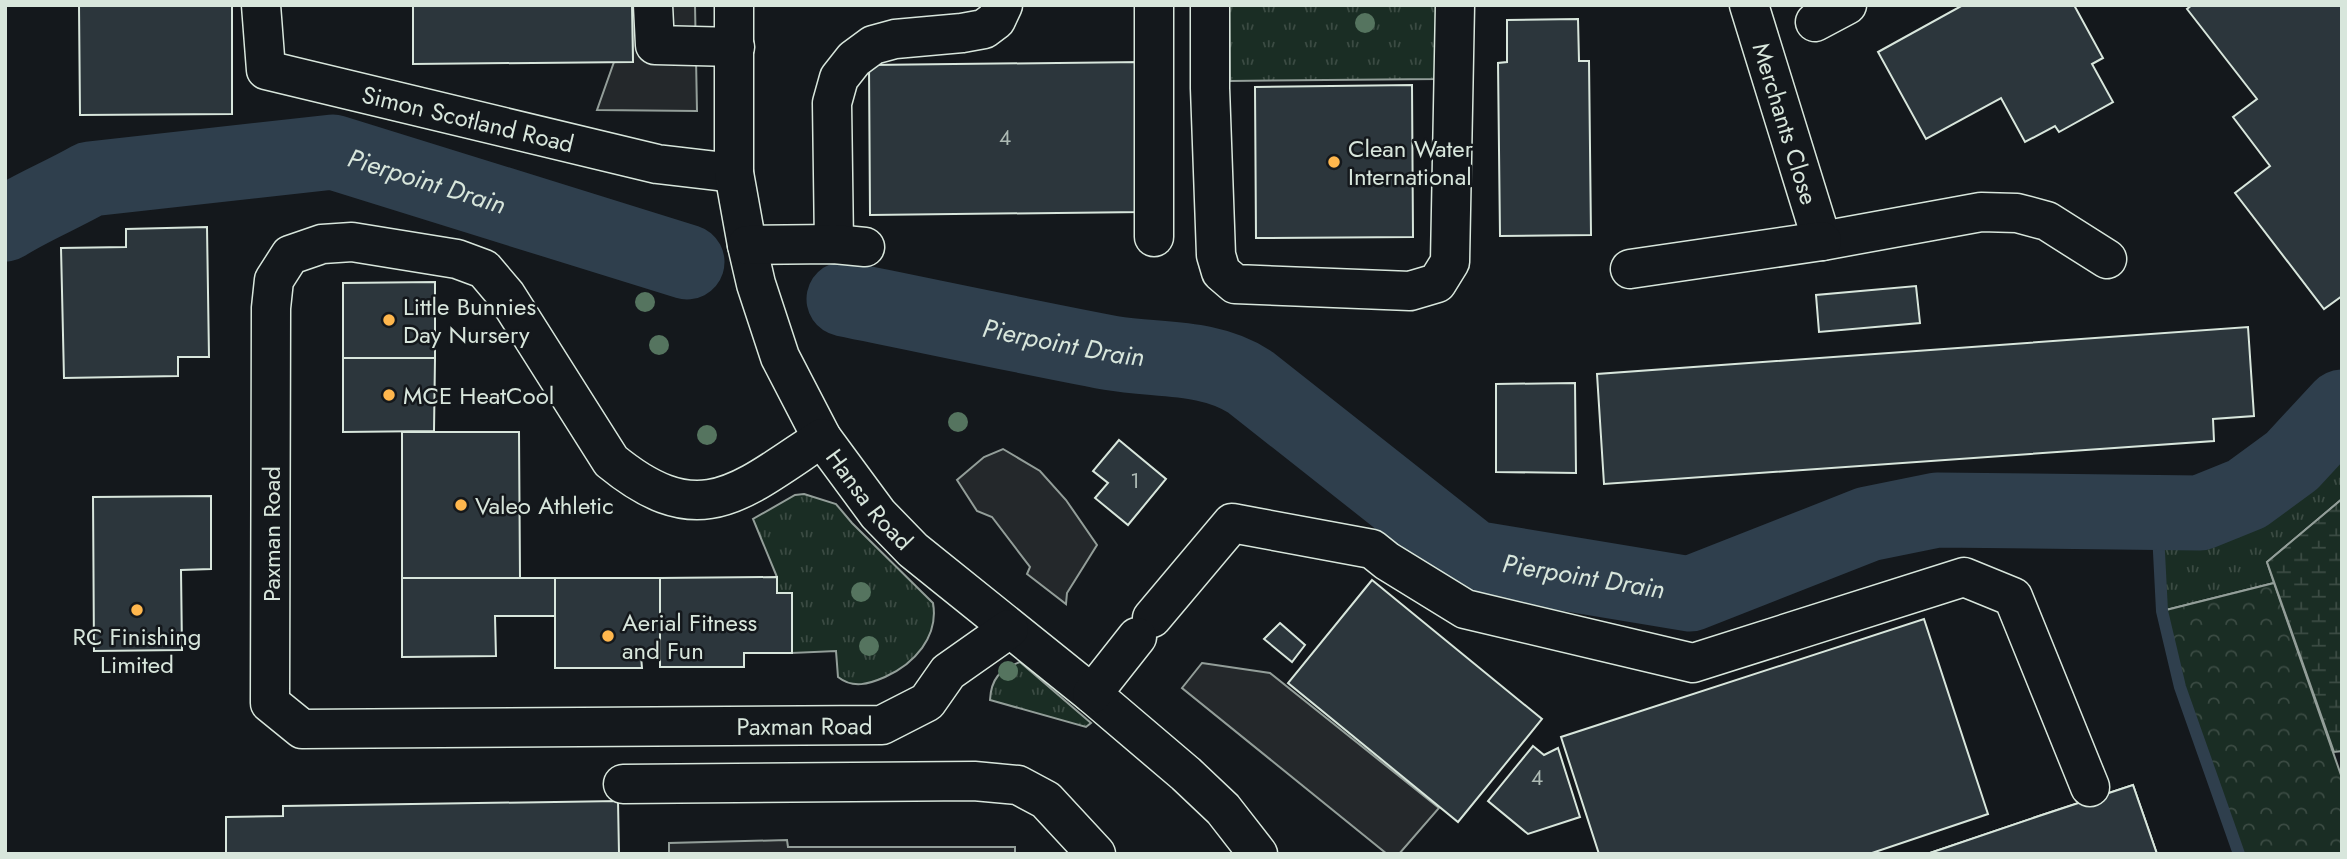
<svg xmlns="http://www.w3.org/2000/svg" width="2347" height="859" font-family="Jost,sans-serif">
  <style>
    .grass { fill: url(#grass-tufts); stroke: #939e99; stroke-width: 2 }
    .forest { fill: url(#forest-crowns); stroke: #939e99; stroke-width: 2 }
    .wetland { fill: url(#wetland-marsh); stroke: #939e99; stroke-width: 2 }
    .parking { fill: #24282b; stroke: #939e99; stroke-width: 2 }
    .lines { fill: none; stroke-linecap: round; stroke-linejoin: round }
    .stream { stroke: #2f3f4d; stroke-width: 12 }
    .river { stroke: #2f3f4d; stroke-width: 75 }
    .building { fill: #2c363c; stroke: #d8e6dc; stroke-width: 2 }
    .minor-casing { stroke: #d8e6dc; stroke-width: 41 }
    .minor { stroke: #14181c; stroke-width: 38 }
    .tree { fill: #55745f }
    .poi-dot { fill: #ffb74d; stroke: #14181c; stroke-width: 2.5 }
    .labels { text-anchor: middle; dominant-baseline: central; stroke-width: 5; stroke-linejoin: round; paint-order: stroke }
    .number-label { font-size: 21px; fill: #adbab4 }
    .street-label { font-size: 24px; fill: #d8e6dc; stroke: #14181c }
    .poi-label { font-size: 24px; fill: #d8e6dc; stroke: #14181c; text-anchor: start }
    .water-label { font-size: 26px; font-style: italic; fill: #d8e6dc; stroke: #14181c }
  </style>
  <defs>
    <pattern id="grass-tufts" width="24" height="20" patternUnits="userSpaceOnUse" patternTransform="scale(1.75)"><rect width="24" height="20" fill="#1a2d24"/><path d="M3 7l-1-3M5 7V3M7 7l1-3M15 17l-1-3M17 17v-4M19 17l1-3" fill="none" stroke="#3b4b43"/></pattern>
    <pattern id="forest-crowns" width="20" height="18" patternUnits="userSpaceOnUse" patternTransform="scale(1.75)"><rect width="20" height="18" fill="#1a2d24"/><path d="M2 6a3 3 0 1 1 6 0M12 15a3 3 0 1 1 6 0" fill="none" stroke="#3b4b43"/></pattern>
    <pattern id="wetland-marsh" width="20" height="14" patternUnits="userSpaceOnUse" patternTransform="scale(1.75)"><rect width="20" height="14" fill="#1a2d24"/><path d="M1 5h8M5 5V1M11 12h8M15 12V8" fill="none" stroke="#3b4b43"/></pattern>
  </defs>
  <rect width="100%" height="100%" fill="#14181c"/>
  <!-- grass -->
  <g class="grass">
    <path d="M 1229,5 L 1438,5 L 1438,79 L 1230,81 Z"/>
    <path d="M 2342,407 L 2342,499 L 2267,562 L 2274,583 L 2162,611 L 2157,513 C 2171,513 2187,515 2200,512 C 2259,500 2303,449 2342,407 Z"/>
    <path d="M 804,494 L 836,504 L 852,523 L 933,603 C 939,637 914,664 885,677 C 869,684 853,689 838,677 L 836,651 L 792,653 L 792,593 L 777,593 L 777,577 L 753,519 L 795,495 Z"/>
    <path d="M 1020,662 L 1091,723 L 1086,727 L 990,700 C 991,679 1000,669 1020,662 Z"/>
  </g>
  <!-- forest -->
  <path class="forest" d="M 2274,583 L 2342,778 L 2342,854 L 2239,854 L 2180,687 L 2162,611 Z"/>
  <!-- wetland -->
  <path class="wetland" d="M 2342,499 L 2342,751 L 2334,752 L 2267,562 Z"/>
  <!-- parking -->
  <g class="parking">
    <path d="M 632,5 L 695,5 L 697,111 L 597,110 L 614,62 L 633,62 Z"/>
    <path d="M 1003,449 L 1040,471 L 1066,500 L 1097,545 L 1067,593 L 1066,604 L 1027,574 L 1030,567 L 992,517 L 977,511 L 957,480 L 984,457 Z"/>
    <path d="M 1202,663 L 1270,673 L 1439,808 L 1399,854 L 1387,854 L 1182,688 Z"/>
    <path d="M 787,840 L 788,847 L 1015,847 L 1015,854 L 669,854 L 669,843 Z"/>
  </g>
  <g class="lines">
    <!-- stream -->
    <path class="stream" d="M 2157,513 L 2162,611 L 2180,687 L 2239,854"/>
    <!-- river -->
    <g class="river">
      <path id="s1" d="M 5,224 C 32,207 62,195 90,179 L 333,152 L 687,262"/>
      <path id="s2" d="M 844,299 C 933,317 1022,336 1111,353 C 1158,361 1209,355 1250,382 L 1473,558 L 1690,594 L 1868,524 L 1937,510 L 2200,513 L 2247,494 L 2292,461 L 2342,407"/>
    </g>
  </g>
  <!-- building -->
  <g class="building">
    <path d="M 79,5 L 232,5 L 232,114 L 80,115 Z"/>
    <path d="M 413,5 L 632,5 L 633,62 L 413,64 Z"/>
    <path d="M 1963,5 L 2074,5 L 2103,58 L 2092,64 L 2113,102 L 2059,132 L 2055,126 L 2025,142 L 2001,98 L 1926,139 L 1878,52 Z"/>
    <path d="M 2192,5 L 2342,5 L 2342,296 L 2324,309 L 2235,193 L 2270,166 L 2233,117 L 2257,99 L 2187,9 Z"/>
    <path d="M 1578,19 L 1579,61 L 1589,61 L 1591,235 L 1500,236 L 1498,63 L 1507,62 L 1507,20 Z"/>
    <path d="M 1141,62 L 1142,212 L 870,215 L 869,65 Z"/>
    <path d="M 1412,85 L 1413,237 L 1256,238 L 1255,87 Z"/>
    <path d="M 207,227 L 209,357 L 178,357 L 178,376 L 64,378 L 61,248 L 126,247 L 126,229 Z"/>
    <path d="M 435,282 L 435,358 L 343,358 L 343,283 Z"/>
    <path d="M 1916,286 L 1920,323 L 1819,332 L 1816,295 Z"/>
    <path d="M 2248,327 L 2254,416 L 2213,419 L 2214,441 L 1604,484 L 1597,374 Z"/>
    <path d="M 343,358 L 435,358 L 434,431 L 343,432 Z"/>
    <path d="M 1575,383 L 1576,473 L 1496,472 L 1496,384 Z"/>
    <path d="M 402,432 L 519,432 L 520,578 L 402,578 Z"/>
    <path d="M 1119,440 L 1166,479 L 1128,525 L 1095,498 L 1108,483 L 1093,471 Z"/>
    <path d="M 211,496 L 211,569 L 181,570 L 182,650 L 94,651 L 93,497 Z"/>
    <path d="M 777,577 L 777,593 L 792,593 L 792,653 L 744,653 L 744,667 L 660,667 L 660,578 Z"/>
    <path d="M 402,578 L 555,578 L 555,616 L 495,616 L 496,656 L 402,657 Z"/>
    <path d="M 555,578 L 660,578 L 660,656 L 641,656 L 642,668 L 555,668 Z"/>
    <path d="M 1372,580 L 1542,719 L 1458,822 L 1288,683 Z"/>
    <path d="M 1924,619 L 1988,814 L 1869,854 L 1599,854 L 1561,737 Z"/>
    <path d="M 1280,623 L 1305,645 L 1292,662 L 1264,639 Z"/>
    <path d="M 1533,746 L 1544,755 L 1558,748 L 1580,817 L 1528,834 L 1488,801 Z"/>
    <path d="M 2133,785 L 2157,854 L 1927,854 L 2039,816 Z"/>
    <path d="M 2133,785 L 2157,854 L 1927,854 L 2039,816 Z"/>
    <path d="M 618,801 L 619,854 L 226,854 L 226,817 L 283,816 L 283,806 Z"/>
  </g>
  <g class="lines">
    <defs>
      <g id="minor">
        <path id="s3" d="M 261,5 L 266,70 L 657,164 L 734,173"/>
        <path d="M 653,5 L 655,45 L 735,47"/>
        <path id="s4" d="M 734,5 L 734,173 L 747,245 L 756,284 L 780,357 L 822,438 L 878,514 L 913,550 L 1092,694 L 1186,774 L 1223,809 L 1258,854"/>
        <path d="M 1210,5 L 1210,88 L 1216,255 L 1221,272 L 1235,284 L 1410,291 L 1437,283 L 1450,262 L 1455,5"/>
        <path id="s5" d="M 1749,5 L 1822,241 L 1981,212 L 2017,213 L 2047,221 L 2107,259"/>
        <path d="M 1815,22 L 1847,5"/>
        <path d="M 1154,237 L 1154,5"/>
        <path d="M 834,244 L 832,103 L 839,78 L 854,59 L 873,45 L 895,39 L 962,33 L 984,29 L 996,20 L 1003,5"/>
        <path d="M 747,245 L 834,244 L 865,247"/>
        <path d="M 1630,269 L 1822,241"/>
        <path id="s6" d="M 822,438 C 740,492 700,534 611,461 L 506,295 L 484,269 L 457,259 L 352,242 L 322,244 L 290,255 L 274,280 L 271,308 L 270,703 L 302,729 L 882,725 L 927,702 L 948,672 L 1009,629"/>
        <path d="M 1152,618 L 1232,523 L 1372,549 L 1387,561 L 1465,609 L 1693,663 L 1964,577 L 2013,597 L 2090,787"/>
        <path d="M 1092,694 L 1137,637"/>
        <path d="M 623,784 L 974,781 L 1018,785 L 1046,800 L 1096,854"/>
      </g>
    </defs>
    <!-- minor casing -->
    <use href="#minor" class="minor-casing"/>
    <!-- minor -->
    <use href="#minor" class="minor"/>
  </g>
  <!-- trees -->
  <g class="tree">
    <circle cx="1365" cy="23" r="10"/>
    <circle cx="645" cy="302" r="10"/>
    <circle cx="659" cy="345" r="10"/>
    <circle cx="958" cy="422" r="10"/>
    <circle cx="707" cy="435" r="10"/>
    <circle cx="861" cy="592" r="10"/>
    <circle cx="869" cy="646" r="10"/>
    <circle cx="1008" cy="671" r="10"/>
  </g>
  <!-- markers -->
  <g class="poi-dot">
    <circle cx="1334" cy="162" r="7"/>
    <circle cx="389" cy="320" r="7"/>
    <circle cx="389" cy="395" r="7"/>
    <circle cx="461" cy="505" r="7"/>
    <circle cx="137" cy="610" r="7"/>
    <circle cx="608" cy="636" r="7"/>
  </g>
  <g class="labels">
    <!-- number labels -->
    <g class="number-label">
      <text x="1005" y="138">4</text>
      <text x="1135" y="481">1</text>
      <text x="1537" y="778">4</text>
    </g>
    <!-- street labels -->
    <g class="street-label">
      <text stroke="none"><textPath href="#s3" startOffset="273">Simon Scotland Road</textPath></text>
      <text stroke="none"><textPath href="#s5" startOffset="124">Merchants Close</textPath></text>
      <text stroke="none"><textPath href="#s4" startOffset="527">Hansa Road</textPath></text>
      <text transform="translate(271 534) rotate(-90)">Paxman Road</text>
      <text stroke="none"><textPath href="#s6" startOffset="1664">Paxman Road</textPath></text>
    </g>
    <!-- poi labels -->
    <g class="poi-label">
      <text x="1348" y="148">Clean Water<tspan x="1348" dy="28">International</tspan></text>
      <text x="403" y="306">Little Bunnies<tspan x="403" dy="28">Day Nursery</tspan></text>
      <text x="403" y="395">MCE HeatCool</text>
      <text x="475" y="505">Valeo Athletic</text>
      <text x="622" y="622">Aerial Fitness<tspan x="622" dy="28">and Fun</tspan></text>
      <text x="137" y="636" text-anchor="middle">RC Finishing<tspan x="137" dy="28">Limited</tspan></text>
    </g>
    <!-- water labels -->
    <g class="water-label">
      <text stroke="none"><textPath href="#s1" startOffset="439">Pierpoint Drain</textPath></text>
      <text stroke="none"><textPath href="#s2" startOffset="224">Pierpoint Drain</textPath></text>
      <text stroke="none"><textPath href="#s2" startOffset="812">Pierpoint Drain</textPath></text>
    </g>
  </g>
  <!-- border -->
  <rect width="2347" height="859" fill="none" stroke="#d8e6dc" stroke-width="14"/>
</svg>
